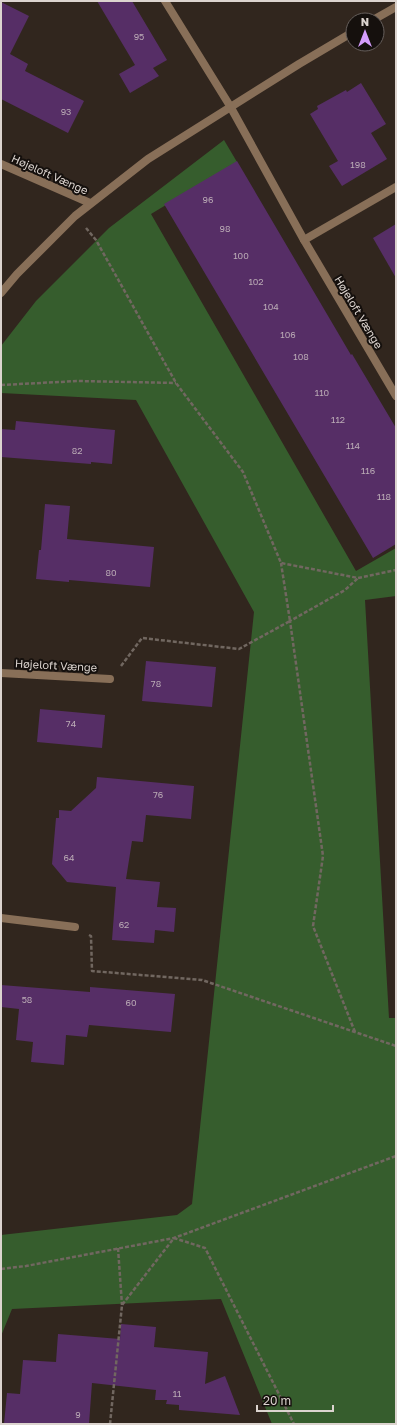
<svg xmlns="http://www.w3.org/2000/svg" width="397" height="1425" font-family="'Golos Text',sans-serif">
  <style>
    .green { fill: #365d2d }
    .building { fill: #562e66 }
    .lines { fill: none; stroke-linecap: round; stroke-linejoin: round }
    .path { stroke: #716760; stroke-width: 2.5; stroke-dasharray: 4 2; stroke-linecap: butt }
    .minor { stroke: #886f58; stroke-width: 8 }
    .tertiary { stroke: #886f58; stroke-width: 8 }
    .labels { text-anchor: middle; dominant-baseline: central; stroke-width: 4; stroke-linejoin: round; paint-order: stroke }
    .number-label { font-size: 9px; fill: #baaab5 }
    .street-label { font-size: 11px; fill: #dcd4cf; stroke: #15100d }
  </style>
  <rect width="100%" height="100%" fill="#31261e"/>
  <!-- green -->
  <path class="green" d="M 224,140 L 237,162 L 151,214 L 356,571 L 396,548 L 396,596 L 365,600 L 389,1018 L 396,1018 L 396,1424 L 272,1424 L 221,1299 L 12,1309 L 1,1336 L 1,1235 L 177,1215 L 192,1204 L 254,612 L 136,400 L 1,393 L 1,346 L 36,301 L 109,228 Z"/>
  <!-- building -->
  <g class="building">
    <path d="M 97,1 L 132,1 L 167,60 L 153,68 L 159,76 L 130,93 L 119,74 L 135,65 Z"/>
    <path d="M 1,2 L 29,16 L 10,54 L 28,64 L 25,71 L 84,101 L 68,133 L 1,99 Z"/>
    <path d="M 361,83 L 386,124 L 371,133 L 387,159 L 342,186 L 329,166 L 338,161 L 310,114 L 318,109 L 317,106 L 346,90 L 347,92 Z"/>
    <path d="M 237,161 L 351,355 L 352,354 L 396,428 L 396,544 L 373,558 L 164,204 Z"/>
    <path d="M 396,224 L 396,278 L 373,238 Z"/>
    <path d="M 16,421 L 115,430 L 112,464 L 91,462 L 91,464 L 1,457 L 1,429 L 15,430 Z"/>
    <path d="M 45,504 L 70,506 L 67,539 L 154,547 L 150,587 L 69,580 L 69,582 L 36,579 L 39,550 L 41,550 Z"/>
    <path d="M 146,661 L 216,667 L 212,707 L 142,701 Z"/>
    <path d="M 40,709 L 105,715 L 102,748 L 37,742 Z"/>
    <path d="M 97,777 L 194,786 L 191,819 L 146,815 L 143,842 L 132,841 L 126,879 L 160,882 L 157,907 L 176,908 L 174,932 L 155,930 L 154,943 L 112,940 L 116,887 L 67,882 L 52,864 L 56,818 L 59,818 L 59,810 L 71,811 L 96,788 Z"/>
    <path d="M 1,985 L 90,992 L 90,987 L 175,994 L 171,1032 L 89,1025 L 87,1037 L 66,1035 L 64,1065 L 31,1062 L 33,1042 L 16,1040 L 19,1009 L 1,1007 Z"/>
    <path d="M 121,1324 L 156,1327 L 154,1347 L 208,1352 L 205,1384 L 225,1376 L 240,1415 L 179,1410 L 179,1405 L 166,1404 L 167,1400 L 155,1400 L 156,1390 L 92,1383 L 89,1424 L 4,1424 L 7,1393 L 20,1394 L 23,1360 L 56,1362 L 58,1334 L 120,1339 Z"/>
  </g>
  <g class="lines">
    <!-- path -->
    <g class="path">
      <path d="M 86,228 L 96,240 L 176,383 L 243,472 L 281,563 L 358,578 L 396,570"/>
      <path d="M 1,385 L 78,381 L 176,383"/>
      <path d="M 121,666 L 142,638 L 239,649 L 290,621 L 281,563"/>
      <path d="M 89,935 L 91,936 L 92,971 L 202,980 L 396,1046"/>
      <path d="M 355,1032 L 313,926 L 323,856 L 290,621 L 345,590 L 358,578"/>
      <path d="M 118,1248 L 122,1305"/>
      <path d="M 1,1269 L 26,1266 L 174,1238 L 396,1156"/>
      <path d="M 110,1424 L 122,1305 L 174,1238 L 205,1248 L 294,1424"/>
    </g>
    <!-- minor -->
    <g class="minor">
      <path d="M 165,1 L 230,106 L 304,240 L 396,396"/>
      <path d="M 1,164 L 90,203"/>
      <path d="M 304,240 L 396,187"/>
      <path d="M 1,673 L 110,679"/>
      <path d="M 1,918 L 75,927"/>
    </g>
    <!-- tertiary -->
    <g class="tertiary">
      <path d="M 373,20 L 396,7"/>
      <path d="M 1,293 L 17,274 L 75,216 L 148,159 L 299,64 L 353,32"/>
    </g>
  </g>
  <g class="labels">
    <!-- number labels -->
    <g class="number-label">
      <text x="139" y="36">95</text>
      <text x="66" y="111">93</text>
      <text x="358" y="164">198</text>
      <text x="208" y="199">96</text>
      <text x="225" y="228">98</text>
      <text x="241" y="255">100</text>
      <text x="256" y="281">102</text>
      <text x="271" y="306">104</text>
      <text x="288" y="334">106</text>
      <text x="301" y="356">108</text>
      <text x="322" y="392">110</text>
      <text x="338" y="419">112</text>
      <text x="353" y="445">114</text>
      <text x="77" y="450">82</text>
      <text x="368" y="470">116</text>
      <text x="384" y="496">118</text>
      <text x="111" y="572">80</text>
      <text x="156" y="683">78</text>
      <text x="71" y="723">74</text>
      <text x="158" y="794">76</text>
      <text x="69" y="857">64</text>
      <text x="124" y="924">62</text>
      <text x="27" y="999">58</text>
      <text x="131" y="1002">60</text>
      <text x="177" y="1393">11</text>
      <text x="78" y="1414">9</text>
    </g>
    <!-- street labels -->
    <g class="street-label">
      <text transform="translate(50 174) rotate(24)">Højeloft Vænge</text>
      <text transform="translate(359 312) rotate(59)">Højeloft Vænge</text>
      <text transform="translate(56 665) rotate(3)">Højeloft Vænge</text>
    </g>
  </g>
  <!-- border -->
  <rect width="397" height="1425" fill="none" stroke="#dcd4cf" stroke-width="4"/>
  <!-- north arrow -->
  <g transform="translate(365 32)"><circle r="19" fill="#15100d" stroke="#655e5b"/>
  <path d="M0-3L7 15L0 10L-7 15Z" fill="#d49cfc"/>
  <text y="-6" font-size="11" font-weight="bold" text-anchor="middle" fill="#dcd4cf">N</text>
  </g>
  <!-- scale -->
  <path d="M257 1405v6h76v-6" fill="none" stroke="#dcd4cf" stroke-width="2"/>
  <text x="263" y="1405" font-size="12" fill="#dcd4cf" stroke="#15100d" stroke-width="3" paint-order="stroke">20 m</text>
</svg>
